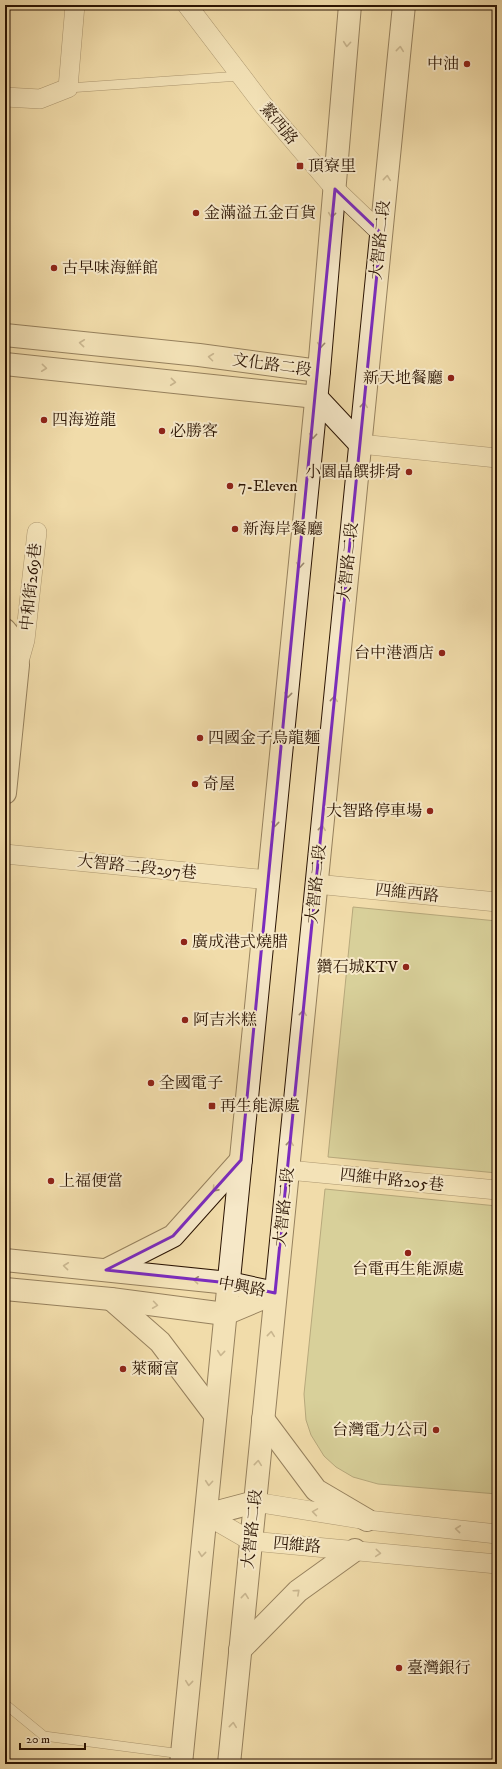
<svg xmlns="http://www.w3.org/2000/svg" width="502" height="1769" font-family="'IM FELL DW Pica','Noto Serif TC',serif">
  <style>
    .green { fill: #bbc088; stroke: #726a45 }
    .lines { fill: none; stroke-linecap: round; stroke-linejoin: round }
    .lane-casing { stroke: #5c452c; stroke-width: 10 }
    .street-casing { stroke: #5c452c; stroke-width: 20 }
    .secondary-casing { stroke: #2a1302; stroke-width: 24 }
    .lane { stroke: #f6e8c8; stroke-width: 9 }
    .street { stroke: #f6e8c8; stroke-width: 19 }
    .secondary { stroke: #f6e8c8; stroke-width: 22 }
    .oneway { stroke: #9a886f }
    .marked { fill: none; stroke: #7b2cbf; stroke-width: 3; stroke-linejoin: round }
    .poi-dot { fill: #8f2418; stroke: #f6e8c8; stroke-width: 1.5 }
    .labels { text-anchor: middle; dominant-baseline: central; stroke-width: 4; stroke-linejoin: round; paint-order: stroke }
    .poi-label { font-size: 16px; fill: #2a1302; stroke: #f6e8c8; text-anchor: start }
    .street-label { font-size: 16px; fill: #2a1302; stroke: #f6e8c8 }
  </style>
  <rect width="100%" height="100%" fill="#f1dcaa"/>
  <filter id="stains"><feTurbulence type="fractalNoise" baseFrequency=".005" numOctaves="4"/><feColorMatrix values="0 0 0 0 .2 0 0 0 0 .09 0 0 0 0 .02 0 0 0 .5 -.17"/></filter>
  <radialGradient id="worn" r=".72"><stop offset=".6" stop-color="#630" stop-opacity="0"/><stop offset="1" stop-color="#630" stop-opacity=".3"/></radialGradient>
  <!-- green -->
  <g class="green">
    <path d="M 353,907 L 497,921 L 497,1173 L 328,1157 Z"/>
    <path d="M 325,1189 L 497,1206 L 497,1494 L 378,1484 L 353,1477 L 336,1467 L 324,1456 L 311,1435 L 306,1420 L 304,1394 Z"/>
  </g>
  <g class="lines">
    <defs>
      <g id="lane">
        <path d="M 68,88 L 240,76"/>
        <path d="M 5,1704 L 44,1736 L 182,1754"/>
      </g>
      <g id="street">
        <path d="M 187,5 L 264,106 L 335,189 L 381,233"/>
        <path d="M 5,97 L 40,99 L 68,88 L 75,5"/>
        <path d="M 360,444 L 497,458"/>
        <path d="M 18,665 L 25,640 L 37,532"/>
        <path d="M 5,854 L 269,880"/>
        <path d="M 316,884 L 497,902"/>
        <path d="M 288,1170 L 497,1190"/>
        <path d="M 255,1502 L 367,1520 L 497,1534"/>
        <path d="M 206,1515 L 251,1541 L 497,1564"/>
      </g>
      <g id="secondary">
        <path d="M 5,335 L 199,355 L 319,371"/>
        <path d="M 5,364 L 316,397 L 360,444"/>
        <path d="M 5,630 C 14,640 17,652 18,665 L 5,793"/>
        <path d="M 5,1260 L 229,1283 L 275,1293"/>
        <path d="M 106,1270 L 173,1236 L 241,1160"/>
        <path d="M 5,1289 L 111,1299 L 225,1314 L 275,1293"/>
        <path d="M 111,1299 L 160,1342 L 215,1415"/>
        <path d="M 263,1419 L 316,1490 L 367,1520"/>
        <path d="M 206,1515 L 255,1502"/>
        <path d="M 240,1650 L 298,1591 L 355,1550"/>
        <path d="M 181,1764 L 319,371 L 350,5"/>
        <path d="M 229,1764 L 404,5"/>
      </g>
    </defs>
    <!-- lane casing -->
    <use href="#lane" class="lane-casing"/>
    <!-- street casing -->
    <use href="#street" class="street-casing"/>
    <!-- secondary casing -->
    <use href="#secondary" class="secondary-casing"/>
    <!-- lane -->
    <use href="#lane" class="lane"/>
    <!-- street -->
    <use href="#street" class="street"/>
    <!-- secondary -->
    <use href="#secondary" class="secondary"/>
  </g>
  <!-- one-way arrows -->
  <defs><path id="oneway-chevron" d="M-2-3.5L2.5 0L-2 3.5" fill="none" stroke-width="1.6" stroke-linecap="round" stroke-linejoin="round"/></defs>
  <g class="oneway">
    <use href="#oneway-chevron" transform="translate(347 44) rotate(95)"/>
    <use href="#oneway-chevron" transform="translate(400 49) rotate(-84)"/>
    <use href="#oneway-chevron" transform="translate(387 178) rotate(-84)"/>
    <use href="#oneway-chevron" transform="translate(332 215) rotate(95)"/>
    <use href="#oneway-chevron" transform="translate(82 343) rotate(-174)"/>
    <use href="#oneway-chevron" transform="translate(321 345) rotate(95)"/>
    <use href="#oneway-chevron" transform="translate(211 357) rotate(-173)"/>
    <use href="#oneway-chevron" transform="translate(44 368) rotate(6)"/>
    <use href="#oneway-chevron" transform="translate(173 382) rotate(6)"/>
    <use href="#oneway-chevron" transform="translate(364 405) rotate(-84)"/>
    <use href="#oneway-chevron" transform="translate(313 436) rotate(95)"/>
    <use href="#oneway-chevron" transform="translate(300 565) rotate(95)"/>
    <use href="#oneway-chevron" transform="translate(288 695) rotate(96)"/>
    <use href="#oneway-chevron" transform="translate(334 699) rotate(-84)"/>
    <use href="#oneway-chevron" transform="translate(275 824) rotate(96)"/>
    <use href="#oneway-chevron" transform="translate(322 828) rotate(-84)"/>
    <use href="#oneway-chevron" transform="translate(303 1013) rotate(-84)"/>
    <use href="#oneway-chevron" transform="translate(290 1143) rotate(-84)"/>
    <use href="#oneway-chevron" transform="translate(215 1189) rotate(132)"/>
    <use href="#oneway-chevron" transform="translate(66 1266) rotate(-174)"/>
    <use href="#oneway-chevron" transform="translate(196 1280) rotate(-174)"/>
    <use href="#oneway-chevron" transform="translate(155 1305) rotate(8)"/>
    <use href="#oneway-chevron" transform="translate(271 1334) rotate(-84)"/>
    <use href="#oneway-chevron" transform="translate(221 1353) rotate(96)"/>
    <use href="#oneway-chevron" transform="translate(258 1463) rotate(-84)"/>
    <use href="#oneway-chevron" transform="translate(209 1483) rotate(95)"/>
    <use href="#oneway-chevron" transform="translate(315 1512) rotate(-171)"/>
    <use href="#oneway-chevron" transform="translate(458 1529) rotate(-174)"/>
    <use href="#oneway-chevron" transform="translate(378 1553) rotate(5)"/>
    <use href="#oneway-chevron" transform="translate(202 1554) rotate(96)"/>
    <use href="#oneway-chevron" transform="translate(297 1592) rotate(-42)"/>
    <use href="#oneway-chevron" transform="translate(245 1596) rotate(-84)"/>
    <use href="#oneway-chevron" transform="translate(189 1683) rotate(96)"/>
    <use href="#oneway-chevron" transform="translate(233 1725) rotate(-84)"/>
  </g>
  <!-- marked area -->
  <path d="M0 0H502V1769H0ZM 335,189 L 381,233 L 275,1293 L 229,1283 L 106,1270 L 173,1236 L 241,1160 Z" fill="#f1dcaa" fill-opacity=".55" fill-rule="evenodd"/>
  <path class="marked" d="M 335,189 L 381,233 L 275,1293 L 229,1283 L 106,1270 L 173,1236 L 241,1160 Z"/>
  <!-- markers -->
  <g class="poi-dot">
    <circle cx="467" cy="64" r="4"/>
    <rect x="296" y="162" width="8" height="8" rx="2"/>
    <circle cx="196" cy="213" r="4"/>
    <circle cx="54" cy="268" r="4"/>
    <circle cx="451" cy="378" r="4"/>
    <circle cx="44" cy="420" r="4"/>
    <circle cx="162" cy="431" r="4"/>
    <circle cx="409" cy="472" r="4"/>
    <circle cx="230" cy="486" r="4"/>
    <circle cx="235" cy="529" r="4"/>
    <circle cx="442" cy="653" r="4"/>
    <circle cx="200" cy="738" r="4"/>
    <circle cx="195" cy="784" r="4"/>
    <circle cx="430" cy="811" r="4"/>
    <circle cx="184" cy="942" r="4"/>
    <circle cx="406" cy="967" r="4"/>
    <circle cx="185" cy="1020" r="4"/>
    <circle cx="151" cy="1083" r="4"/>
    <rect x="208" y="1102" width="8" height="8" rx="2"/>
    <circle cx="51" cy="1181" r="4"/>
    <circle cx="408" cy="1253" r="4"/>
    <circle cx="123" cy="1369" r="4"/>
    <circle cx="436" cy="1430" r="4"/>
    <circle cx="399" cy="1668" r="4"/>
  </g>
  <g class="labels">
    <!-- poi labels -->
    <g class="poi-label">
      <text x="459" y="64" text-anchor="end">中油</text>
      <text x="308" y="166">頂寮里</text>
      <text x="204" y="213">金滿溢五金百貨</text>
      <text x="62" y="268">古早味海鮮館</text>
      <text x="443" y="378" text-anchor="end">新天地餐廳</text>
      <text x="52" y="420">四海遊龍</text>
      <text x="170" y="431">必勝客</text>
      <text x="401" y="472" text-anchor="end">小園晶饌排骨</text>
      <text x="238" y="486">7-Eleven</text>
      <text x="243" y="529">新海岸餐廳</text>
      <text x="434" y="653" text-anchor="end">台中港酒店</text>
      <text x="208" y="738">四國金子烏龍麵</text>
      <text x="203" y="784">奇屋</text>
      <text x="422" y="811" text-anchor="end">大智路停車場</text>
      <text x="192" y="942">廣成港式燒腊</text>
      <text x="398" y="967" text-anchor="end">鑽石城KTV</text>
      <text x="193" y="1020">阿吉米糕</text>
      <text x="159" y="1083">全國電子</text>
      <text x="220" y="1106">再生能源處</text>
      <text x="59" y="1181">上福便當</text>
      <text x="408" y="1269" text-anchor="middle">台電再生能源處</text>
      <text x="131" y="1369">萊爾富</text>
      <text x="428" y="1430" text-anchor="end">台灣電力公司</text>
      <text x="407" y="1668">臺灣銀行</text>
    </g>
    <!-- street labels -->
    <g class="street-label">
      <text transform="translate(279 124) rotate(50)">鰲西路</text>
      <text transform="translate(380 240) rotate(-84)">大智路二段</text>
      <text transform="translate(272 365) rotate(8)">文化路二段</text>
      <text transform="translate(348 562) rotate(-84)">大智路二段</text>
      <text transform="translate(31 587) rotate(-84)">中和街269巷</text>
      <text transform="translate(137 867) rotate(6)">大智路二段297巷</text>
      <text transform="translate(316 884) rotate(-84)">大智路二段</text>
      <text transform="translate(407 893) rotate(6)">四維西路</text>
      <text transform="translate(392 1180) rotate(6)">四維中路205巷</text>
      <text transform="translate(284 1207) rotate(-84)">大智路二段</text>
      <text transform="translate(242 1287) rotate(10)">中興路</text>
      <text transform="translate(252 1529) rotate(-84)">大智路二段</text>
      <text transform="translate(297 1545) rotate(5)">四維路</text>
    </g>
  </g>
  <!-- margin -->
  <rect width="502" height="1769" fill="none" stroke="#f1dcaa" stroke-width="20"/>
  <rect x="6" y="6" width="490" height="1757" fill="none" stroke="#2a1302" stroke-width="2"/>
  <rect x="10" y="10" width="482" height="1749" fill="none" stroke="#2a1302"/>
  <!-- scale -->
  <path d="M20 1743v6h65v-6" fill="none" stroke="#2a1302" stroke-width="2"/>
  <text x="26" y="1743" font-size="12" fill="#2a1302" stroke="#f6e8c8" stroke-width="3" paint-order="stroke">20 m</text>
  <rect width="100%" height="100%" filter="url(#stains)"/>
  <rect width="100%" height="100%" fill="url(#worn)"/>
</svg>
